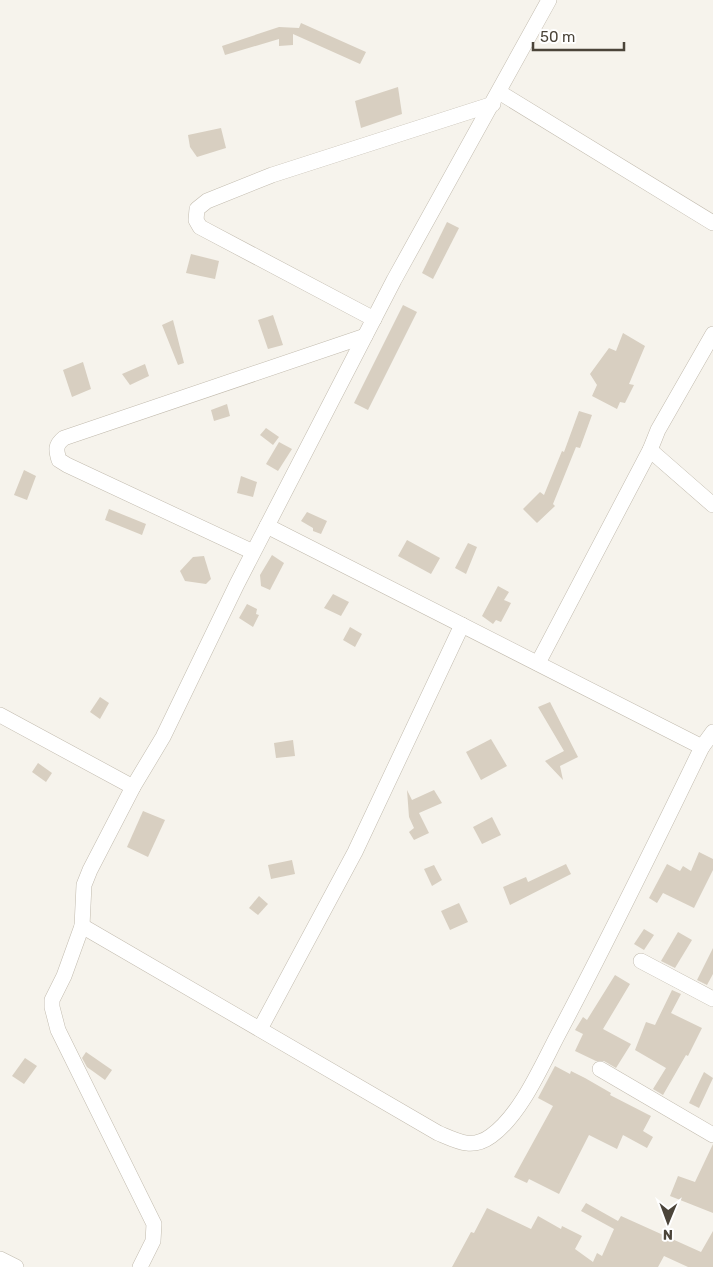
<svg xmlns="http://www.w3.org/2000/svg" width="713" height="1267" font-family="Rubik,sans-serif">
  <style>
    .building { fill: #d8cfc1 }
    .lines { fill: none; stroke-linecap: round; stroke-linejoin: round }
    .minor-casing { stroke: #c2bbae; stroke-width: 16 }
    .minor { stroke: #fff; stroke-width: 15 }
  </style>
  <rect width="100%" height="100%" fill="#f6f3ec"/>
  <!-- building -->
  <g class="building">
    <path d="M 301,23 L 366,52 L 360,64 L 293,34 L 293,45 L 279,46 L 279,39 L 225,55 L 222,46 L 279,27 L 299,28 Z"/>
    <path d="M 398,87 L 402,114 L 361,128 L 355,101 Z"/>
    <path d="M 221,128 L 226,148 L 197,157 L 190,147 L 188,135 Z"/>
    <path d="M 447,222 L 459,228 L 433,279 L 422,273 Z"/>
    <path d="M 191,254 L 219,261 L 215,279 L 186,273 Z"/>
    <path d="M 403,305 L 417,312 L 368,410 L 354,403 Z"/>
    <path d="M 273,315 L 283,345 L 268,349 L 258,320 Z"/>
    <path d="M 173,320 L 184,363 L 178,365 L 162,325 Z"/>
    <path d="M 623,333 L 645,346 L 629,384 L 634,385 L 625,403 L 620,402 L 617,409 L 592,396 L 597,385 L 590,374 L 609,348 L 616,351 Z"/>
    <path d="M 83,362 L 91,389 L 72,397 L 63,370 Z"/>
    <path d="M 145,364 L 149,376 L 130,385 L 122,374 Z"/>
    <path d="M 227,404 L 230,416 L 214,421 L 211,410 Z"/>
    <path d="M 579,411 L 592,415 L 580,448 L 576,447 L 553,504 L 555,506 L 537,523 L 523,509 L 540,492 L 544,495 L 562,451 L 564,452 Z"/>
    <path d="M 266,428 L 279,437 L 273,445 L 260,435 Z"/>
    <path d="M 279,442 L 292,449 L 278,471 L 266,464 Z"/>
    <path d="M 24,470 L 36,476 L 27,500 L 14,495 Z"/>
    <path d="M 241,476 L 257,482 L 253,497 L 237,493 Z"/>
    <path d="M 109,509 L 146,524 L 142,535 L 105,520 Z"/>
    <path d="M 307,512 L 327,521 L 321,534 L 313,531 L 313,528 L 301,521 Z"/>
    <path d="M 407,540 L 440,558 L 431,574 L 398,556 Z"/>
    <path d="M 468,543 L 477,547 L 466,574 L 455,568 Z"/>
    <path d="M 272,555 L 284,563 L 270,590 L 261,586 L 260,575 Z"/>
    <path d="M 204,556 L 211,579 L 206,584 L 185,581 L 180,571 L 193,557 Z"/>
    <path d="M 498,586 L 509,592 L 504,600 L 511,603 L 501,622 L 496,620 L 493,624 L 482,616 Z"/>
    <path d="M 333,594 L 349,602 L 341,616 L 324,608 Z"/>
    <path d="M 247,604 L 257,609 L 256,614 L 259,615 L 253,627 L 239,618 Z"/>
    <path d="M 350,627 L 362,634 L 355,647 L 343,640 Z"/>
    <path d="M 100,697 L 109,703 L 100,719 L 90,712 Z"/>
    <path d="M 550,702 L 578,757 L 560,766 L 563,780 L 545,761 L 564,751 L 538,707 Z"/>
    <path d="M 491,739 L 507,766 L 481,780 L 466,752 Z"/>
    <path d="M 293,740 L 295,756 L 276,758 L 274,743 Z"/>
    <path d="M 38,763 L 52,773 L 46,782 L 32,772 Z"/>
    <path d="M 407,790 L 412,800 L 434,790 L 442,803 L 419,813 L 429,833 L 414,840 L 409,832 L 414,828 L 409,817 Z"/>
    <path d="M 143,811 L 165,820 L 148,857 L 127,847 Z"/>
    <path d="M 492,817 L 501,835 L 482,844 L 473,827 Z"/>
    <path d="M 699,852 L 713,859 L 713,870 L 694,908 L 663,893 L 657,903 L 649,898 L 667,864 L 680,871 L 683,866 L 691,871 Z"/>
    <path d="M 292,860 L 295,874 L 271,879 L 268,865 Z"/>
    <path d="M 566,864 L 571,874 L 510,905 L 503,887 L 526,877 L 528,882 Z"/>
    <path d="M 434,865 L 442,880 L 432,886 L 424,869 Z"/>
    <path d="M 259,896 L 268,904 L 258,915 L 249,908 Z"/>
    <path d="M 459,903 L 468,922 L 450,930 L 441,911 Z"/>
    <path d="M 644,929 L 654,935 L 644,950 L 634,944 Z"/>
    <path d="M 678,932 L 692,940 L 675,968 L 661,961 Z"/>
    <path d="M 713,948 L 713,974 L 707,985 L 697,980 Z"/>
    <path d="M 615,975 L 630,984 L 603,1029 L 631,1044 L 616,1068 L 604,1061 L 596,1061 L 575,1051 L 583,1034 L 575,1030 L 583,1017 L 587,1020 Z"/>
    <path d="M 672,990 L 681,994 L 671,1013 L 702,1028 L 688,1056 L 686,1055 L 663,1095 L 653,1089 L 666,1068 L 635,1050 L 646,1022 L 655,1025 Z"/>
    <path d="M 86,1052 L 112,1070 L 105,1080 L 87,1067 L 82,1058 Z"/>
    <path d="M 25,1058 L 37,1066 L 24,1084 L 12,1076 Z"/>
    <path d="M 555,1066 L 570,1074 L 571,1071 L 585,1078 L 611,1093 L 610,1095 L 651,1116 L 643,1131 L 653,1137 L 647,1148 L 623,1135 L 617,1149 L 589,1135 L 559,1194 L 529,1179 L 527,1183 L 514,1177 L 553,1106 L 538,1098 Z"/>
    <path d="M 704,1072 L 713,1078 L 699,1108 L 689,1103 Z"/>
    <path d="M 713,1144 L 713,1213 L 670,1196 L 678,1176 L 695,1182 Z"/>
    <path d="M 586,1203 L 618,1221 L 621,1216 L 701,1252 L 713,1231 L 713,1267 L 688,1267 L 664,1256 L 658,1267 L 452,1267 L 471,1232 L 474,1233 L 487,1208 L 531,1229 L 538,1216 L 561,1229 L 562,1226 L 582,1236 L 575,1249 L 593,1262 L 597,1253 L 602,1256 L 614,1229 L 581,1211 Z"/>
  </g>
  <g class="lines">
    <defs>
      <g id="minor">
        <path d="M 499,92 L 713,223"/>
        <path d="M 374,319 L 200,227 L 196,220 L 197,209 L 207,201 L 272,175 L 493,104"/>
        <path d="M 650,450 L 713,505"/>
        <path d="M 267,526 L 702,747 L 713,732"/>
        <path d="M 253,552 L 67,465 L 59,460 C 56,450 55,445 64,438 L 365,336"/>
        <path d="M 538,663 L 650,450 L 658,430 L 713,334"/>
        <path d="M 0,715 L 133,787"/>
        <path d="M 82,926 L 438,1133 C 457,1141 472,1150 491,1136 C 522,1114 543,1062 561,1029 C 610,936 656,842 702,747"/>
        <path d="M 641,961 L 713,999"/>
        <path d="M 260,1029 L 355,852 L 462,625"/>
        <path d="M 600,1069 L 713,1135"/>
        <path d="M 0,1259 L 16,1267"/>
        <path d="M 140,1267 L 153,1241 L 154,1224 L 58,1030 L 52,1007 L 52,1000 L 64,976 L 82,926 L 84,885 L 90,870 L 133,787 L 163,737 L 237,584 L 394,280 L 549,0"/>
      </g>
    </defs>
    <!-- minor casing -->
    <use href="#minor" class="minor-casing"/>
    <!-- minor -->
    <use href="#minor" class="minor"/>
  </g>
  <!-- north arrow -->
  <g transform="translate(668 1222) rotate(181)" stroke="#ffffff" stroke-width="4" paint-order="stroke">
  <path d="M0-4L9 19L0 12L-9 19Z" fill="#4b4439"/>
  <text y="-8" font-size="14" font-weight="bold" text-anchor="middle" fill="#4b4439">N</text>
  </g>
  <!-- scale -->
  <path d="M533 42v8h91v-8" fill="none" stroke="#4b4439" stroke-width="2.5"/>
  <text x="540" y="42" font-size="15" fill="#4b4439" stroke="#ffffff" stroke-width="4" paint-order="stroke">50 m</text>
</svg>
